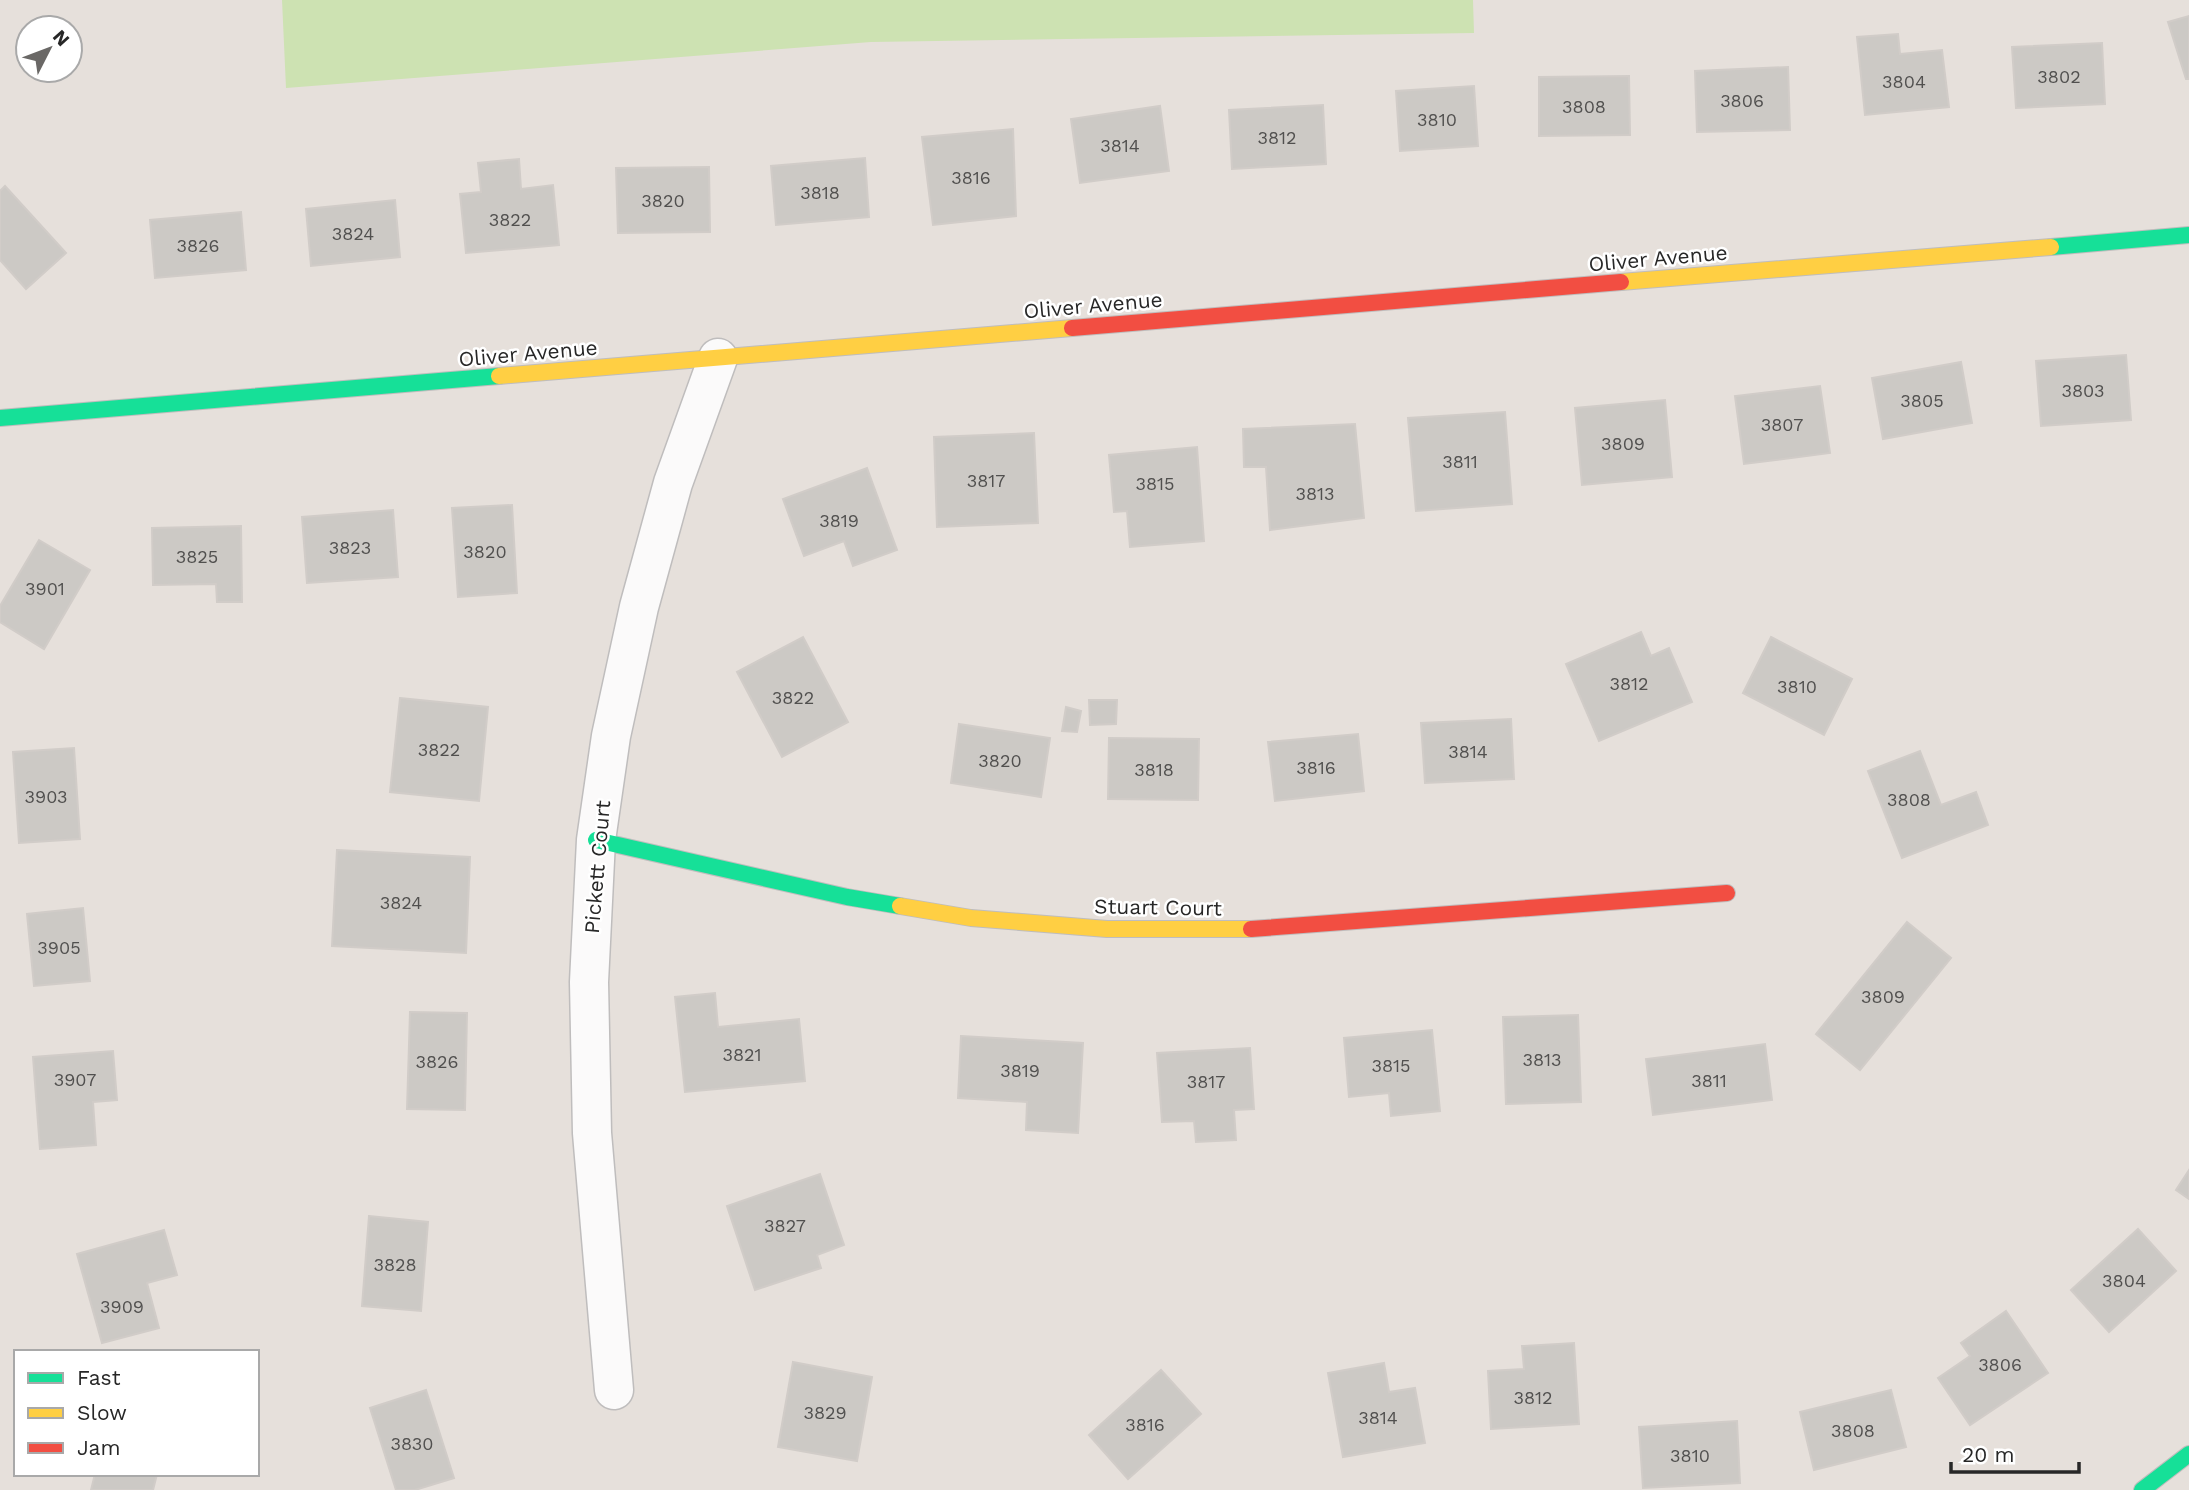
<svg xmlns="http://www.w3.org/2000/svg" width="2189" height="1490" font-family="'Work Sans',sans-serif">
  <style>
    .green { fill: #cde2b2 }
    .building { fill: #ccc9c5; stroke: #d1ccc8; stroke-width: 2 }
    .lines { fill: none; stroke-linecap: round; stroke-linejoin: round }
    .street-casing { stroke: #bfbdbd; stroke-width: 41 }
    .fast-casing { stroke: #bfbdbd; stroke-width: 18 }
    .slow-casing { stroke: #bfbdbd; stroke-width: 18 }
    .jam-casing { stroke: #bfbdbd; stroke-width: 18 }
    .street { stroke: #fbfafa; stroke-width: 38 }
    .fast { stroke: #16e098; stroke-width: 16 }
    .slow { stroke: #ffcf43; stroke-width: 16 }
    .jam { stroke: #f24e42; stroke-width: 16 }
    .labels { text-anchor: middle; dominant-baseline: central; stroke-width: 5; stroke-linejoin: round; paint-order: stroke }
    .number-label { font-size: 18px; fill: #51504f }
    .street-label { font-size: 21px; fill: #272727; stroke: #fff }
  </style>
  <rect width="100%" height="100%" fill="#e6e0db"/>
  <!-- green -->
  <path class="green" d="M 282,0 L 1473,0 L 1474,33 L 871,42 L 286,88 Z"/>
  <!-- building -->
  <g class="building">
    <path d="M 2189,16 L 2189,79 L 2186,79 L 2168,22 Z"/>
    <path d="M 1898,34 L 1900,54 L 1942,50 L 1949,107 L 1865,115 L 1857,37 Z"/>
    <path d="M 2102,43 L 2105,104 L 2016,108 L 2012,47 Z"/>
    <path d="M 1788,67 L 1790,130 L 1697,132 L 1695,71 Z"/>
    <path d="M 1629,76 L 1630,135 L 1539,136 L 1539,77 Z"/>
    <path d="M 1474,86 L 1478,146 L 1400,151 L 1396,91 Z"/>
    <path d="M 1323,105 L 1326,164 L 1232,169 L 1229,110 Z"/>
    <path d="M 1160,106 L 1169,171 L 1080,183 L 1071,119 Z"/>
    <path d="M 1013,129 L 1016,216 L 933,225 L 922,137 Z"/>
    <path d="M 865,158 L 869,217 L 776,225 L 771,166 Z"/>
    <path d="M 519,159 L 521,189 L 553,185 L 559,245 L 466,253 L 460,194 L 481,192 L 478,163 Z"/>
    <path d="M 709,167 L 710,232 L 618,233 L 616,168 Z"/>
    <path d="M 5,186 L 66,253 L 26,289 L 0,260 L 0,191 Z"/>
    <path d="M 395,200 L 400,257 L 311,266 L 306,209 Z"/>
    <path d="M 241,212 L 246,270 L 155,278 L 150,220 Z"/>
    <path d="M 2126,355 L 2131,420 L 2041,426 L 2036,361 Z"/>
    <path d="M 1961,362 L 1972,423 L 1883,439 L 1872,378 Z"/>
    <path d="M 1820,386 L 1830,453 L 1744,464 L 1735,396 Z"/>
    <path d="M 1665,400 L 1672,477 L 1582,485 L 1575,408 Z"/>
    <path d="M 1505,412 L 1512,504 L 1416,511 L 1408,418 Z"/>
    <path d="M 1355,424 L 1364,518 L 1270,530 L 1266,467 L 1244,467 L 1243,429 Z"/>
    <path d="M 1034,433 L 1038,523 L 937,527 L 934,437 Z"/>
    <path d="M 1197,447 L 1204,541 L 1130,547 L 1127,511 L 1114,512 L 1109,455 Z"/>
    <path d="M 867,468 L 897,550 L 853,566 L 844,541 L 804,556 L 783,499 Z"/>
    <path d="M 512,505 L 517,593 L 458,597 L 452,508 Z"/>
    <path d="M 393,510 L 398,577 L 307,583 L 302,517 Z"/>
    <path d="M 241,526 L 242,602 L 217,602 L 216,584 L 153,585 L 152,528 Z"/>
    <path d="M 39,540 L 90,570 L 44,649 L 0,622 L 0,606 Z"/>
    <path d="M 1641,632 L 1651,656 L 1669,648 L 1692,702 L 1599,741 L 1566,664 Z"/>
    <path d="M 803,637 L 848,722 L 782,757 L 737,672 Z"/>
    <path d="M 1771,637 L 1852,679 L 1824,735 L 1743,693 Z"/>
    <path d="M 400,698 L 488,707 L 479,801 L 390,792 Z"/>
    <path d="M 1089,700 L 1117,700 L 1116,724 L 1090,725 Z"/>
    <path d="M 1066,707 L 1081,711 L 1077,732 L 1062,731 Z"/>
    <path d="M 1511,719 L 1514,779 L 1425,783 L 1421,723 Z"/>
    <path d="M 959,724 L 1050,738 L 1041,797 L 951,783 Z"/>
    <path d="M 1358,734 L 1364,791 L 1275,801 L 1268,742 Z"/>
    <path d="M 1109,738 L 1199,739 L 1198,800 L 1108,799 Z"/>
    <path d="M 74,748 L 80,839 L 19,843 L 13,752 Z"/>
    <path d="M 1920,751 L 1941,805 L 1976,792 L 1988,825 L 1902,858 L 1868,771 Z"/>
    <path d="M 337,850 L 470,857 L 466,953 L 332,946 Z"/>
    <path d="M 83,908 L 90,981 L 34,986 L 27,914 Z"/>
    <path d="M 1907,922 L 1951,958 L 1860,1070 L 1816,1034 Z"/>
    <path d="M 715,993 L 718,1027 L 799,1019 L 805,1081 L 685,1092 L 675,997 Z"/>
    <path d="M 410,1012 L 467,1013 L 465,1110 L 407,1109 Z"/>
    <path d="M 1578,1015 L 1581,1102 L 1506,1104 L 1503,1017 Z"/>
    <path d="M 1432,1030 L 1440,1111 L 1391,1116 L 1389,1093 L 1349,1097 L 1344,1038 Z"/>
    <path d="M 961,1036 L 1083,1043 L 1078,1133 L 1026,1130 L 1027,1102 L 958,1098 Z"/>
    <path d="M 1765,1044 L 1772,1100 L 1653,1115 L 1646,1059 Z"/>
    <path d="M 1250,1048 L 1254,1109 L 1234,1110 L 1236,1140 L 1196,1142 L 1194,1121 L 1162,1122 L 1157,1053 Z"/>
    <path d="M 113,1051 L 117,1100 L 93,1102 L 96,1145 L 40,1149 L 33,1057 Z"/>
    <path d="M 2189,1170 L 2189,1199 L 2176,1190 Z"/>
    <path d="M 820,1174 L 844,1245 L 817,1255 L 821,1268 L 755,1290 L 727,1206 Z"/>
    <path d="M 369,1216 L 428,1222 L 421,1311 L 362,1306 Z"/>
    <path d="M 2138,1229 L 2176,1271 L 2109,1332 L 2071,1290 Z"/>
    <path d="M 164,1230 L 177,1275 L 147,1283 L 159,1328 L 102,1343 L 77,1254 Z"/>
    <path d="M 2006,1311 L 2048,1373 L 1970,1425 L 1938,1378 L 1970,1356 L 1961,1343 Z"/>
    <path d="M 1574,1343 L 1579,1424 L 1491,1429 L 1488,1371 L 1524,1369 L 1522,1346 Z"/>
    <path d="M 793,1362 L 872,1377 L 857,1461 L 778,1447 Z"/>
    <path d="M 1384,1363 L 1389,1392 L 1415,1388 L 1425,1443 L 1343,1457 L 1328,1373 Z"/>
    <path d="M 1161,1370 L 1201,1414 L 1128,1479 L 1089,1435 Z"/>
    <path d="M 426,1390 L 454,1478 L 415,1490 L 396,1490 L 370,1408 Z"/>
    <path d="M 1891,1390 L 1906,1447 L 1814,1470 L 1800,1412 Z"/>
    <path d="M 1737,1421 L 1740,1483 L 1643,1488 L 1639,1427 Z"/>
    <path d="M 95,1474 L 157,1474 L 153,1490 L 91,1490 Z"/>
  </g>
  <g class="lines">
    <defs>
      <path id="street" d="M 614,1390 L 592,1133 L 589,982 L 596,840 L 611,736 L 639,607 L 673,483 L 718,358"/>
      <g id="fast">
        <path d="M 2051,247 L 2189,235"/>
        <path d="M 0,418 L 499,376"/>
        <path d="M 596,840 L 847,897 L 900,906"/>
        <path d="M 2142,1490 L 2189,1454"/>
      </g>
      <g id="slow">
        <path d="M 1621,282 L 2051,247"/>
        <path d="M 499,376 L 1072,328"/>
        <path d="M 900,906 L 971,918 L 1107,929 L 1251,929"/>
      </g>
      <g id="jam">
        <path d="M 1072,328 L 1621,282"/>
        <path d="M 1251,929 L 1727,893"/>
      </g>
    </defs>
    <!-- street casing -->
    <use href="#street" class="street-casing"/>
    <!-- fast casing -->
    <use href="#fast" class="fast-casing"/>
    <!-- slow casing -->
    <use href="#slow" class="slow-casing"/>
    <!-- jam casing -->
    <use href="#jam" class="jam-casing"/>
    <!-- street -->
    <use href="#street" class="street"/>
    <!-- fast -->
    <use href="#fast" class="fast"/>
    <!-- slow -->
    <use href="#slow" class="slow"/>
    <!-- jam -->
    <use href="#jam" class="jam"/>
  </g>
  <g class="labels">
    <!-- number labels -->
    <g class="number-label">
      <text x="2059" y="76">3802</text>
      <text x="1904" y="81">3804</text>
      <text x="1742" y="100">3806</text>
      <text x="1584" y="106">3808</text>
      <text x="1437" y="119">3810</text>
      <text x="1277" y="137">3812</text>
      <text x="1120" y="145">3814</text>
      <text x="971" y="177">3816</text>
      <text x="820" y="192">3818</text>
      <text x="663" y="200">3820</text>
      <text x="510" y="219">3822</text>
      <text x="353" y="233">3824</text>
      <text x="198" y="245">3826</text>
      <text x="2083" y="390">3803</text>
      <text x="1922" y="400">3805</text>
      <text x="1782" y="424">3807</text>
      <text x="1623" y="443">3809</text>
      <text x="1460" y="461">3811</text>
      <text x="986" y="480">3817</text>
      <text x="1155" y="483">3815</text>
      <text x="1315" y="493">3813</text>
      <text x="839" y="520">3819</text>
      <text x="350" y="547">3823</text>
      <text x="485" y="551">3820</text>
      <text x="197" y="556">3825</text>
      <text x="45" y="588">3901</text>
      <text x="1629" y="683">3812</text>
      <text x="1797" y="686">3810</text>
      <text x="793" y="697">3822</text>
      <text x="439" y="749">3822</text>
      <text x="1468" y="751">3814</text>
      <text x="1000" y="760">3820</text>
      <text x="1316" y="767">3816</text>
      <text x="1154" y="769">3818</text>
      <text x="46" y="796">3903</text>
      <text x="1909" y="799">3808</text>
      <text x="401" y="902">3824</text>
      <text x="59" y="947">3905</text>
      <text x="1883" y="996">3809</text>
      <text x="742" y="1054">3821</text>
      <text x="1542" y="1059">3813</text>
      <text x="437" y="1061">3826</text>
      <text x="1391" y="1065">3815</text>
      <text x="1020" y="1070">3819</text>
      <text x="75" y="1079">3907</text>
      <text x="1709" y="1080">3811</text>
      <text x="1206" y="1081">3817</text>
      <text x="785" y="1225">3827</text>
      <text x="395" y="1264">3828</text>
      <text x="2124" y="1280">3804</text>
      <text x="122" y="1306">3909</text>
      <text x="2000" y="1364">3806</text>
      <text x="1533" y="1397">3812</text>
      <text x="825" y="1412">3829</text>
      <text x="1378" y="1417">3814</text>
      <text x="1145" y="1424">3816</text>
      <text x="1853" y="1430">3808</text>
      <text x="412" y="1443">3830</text>
      <text x="1690" y="1455">3810</text>
    </g>
    <!-- street labels -->
    <g class="street-label">
      <text transform="translate(1658 258) rotate(-5)">Oliver Avenue</text>
      <text transform="translate(1093 305) rotate(-5)">Oliver Avenue</text>
      <text transform="translate(528 353) rotate(-5)">Oliver Avenue</text>
      <text transform="translate(597 867) rotate(-85)">Pickett Court</text>
      <text transform="translate(1158 907) rotate(1)">Stuart Court</text>
    </g>
  </g>
  <!-- legend -->
  <rect x="14" y="1350" width="245" height="126" fill="#ffffff" stroke="#a9a9a9" stroke-width="2"/>
  <rect x="28" y="1373" width="35" height="10" fill="#16e098" stroke="#a9a9a9" stroke-width="2"/>
  <text x="77" y="1385" font-size="21" fill="#272727">Fast</text>
  <rect x="28" y="1408" width="35" height="10" fill="#ffcf43" stroke="#a9a9a9" stroke-width="2"/>
  <text x="77" y="1420" font-size="21" fill="#272727">Slow</text>
  <rect x="28" y="1443" width="35" height="10" fill="#f24e42" stroke="#a9a9a9" stroke-width="2"/>
  <text x="77" y="1455" font-size="21" fill="#272727">Jam</text>
  <!-- north arrow -->
  <g transform="translate(49 49) rotate(48)"><circle r="33" fill="#ffffff" stroke="#a9a9a9" stroke-width="2"/>
  <path d="M0-5L12 26L0 18L-12 26Z" fill="#6a6866"/>
  <text y="-10" font-size="19" font-weight="bold" text-anchor="middle" fill="#272727">N</text>
  </g>
  <!-- scale -->
  <path d="M1951 1462v10h128v-10" fill="none" stroke="#272727" stroke-width="3.5"/>
  <text x="1962" y="1462" font-size="21" fill="#272727" stroke="#ffffff" stroke-width="5" paint-order="stroke">20 m</text>
</svg>
